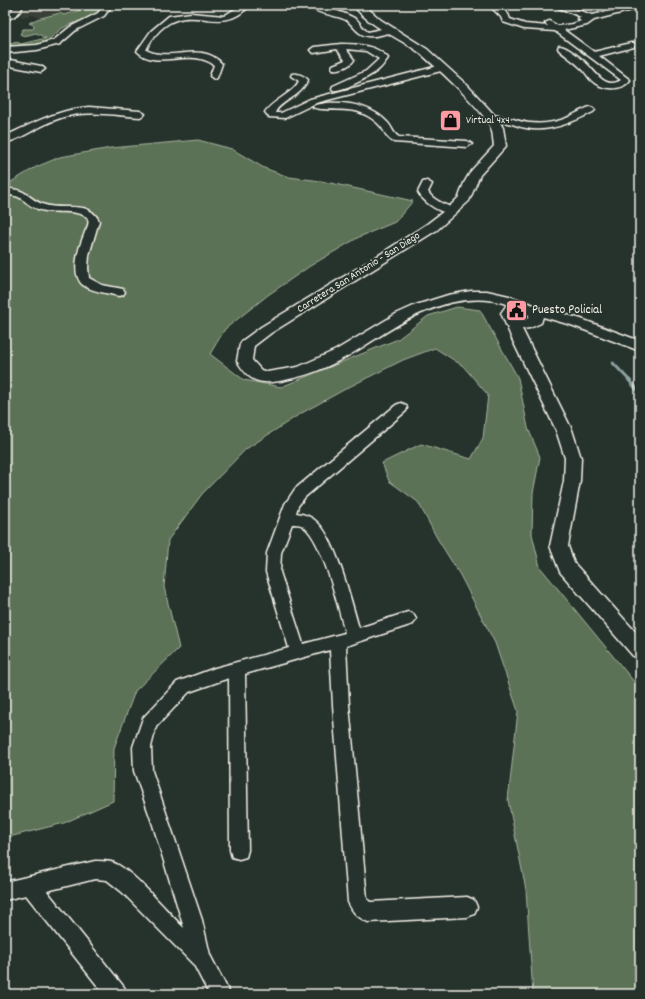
<svg xmlns="http://www.w3.org/2000/svg" width="645" height="999" font-family="Dekko,sans-serif">
  <style>
    .built { fill: #393f37 }
    .green { fill: #5c7256; stroke: #a8b29f }
    .lines { fill: none; stroke-linecap: round; stroke-linejoin: round }
    .stream-far1 { stroke: #8fa1a2; stroke-width: 3 }
    .stream { stroke: #8fa1a2; stroke-width: 3.5 }
    .minor-casing { stroke: #f4f1e8; stroke-width: 3 }
    .tertiary-casing { stroke: #f4f1e8; stroke-width: 3 }
    .minor { fill: #26332d; fill-rule: evenodd }
    .tertiary { fill: #26332d; fill-rule: evenodd }
    .labels { text-anchor: middle; dominant-baseline: central; stroke-width: 3.5; stroke-linejoin: round; paint-order: stroke }
    .far-poi-label { font-size: 11px; fill: #f4f1e8; stroke: #26332d; text-anchor: start }
    .far-street-label { font-size: 11px; fill: #f4f1e8; stroke: #26332d }
    .poi-label { font-size: 13px; fill: #f4f1e8; stroke: #26332d; text-anchor: start }
  </style>
  <rect width="100%" height="100%" fill="#26332d"/>
  <filter id="ink" filterUnits="userSpaceOnUse"><feTurbulence type="fractalNoise" baseFrequency=".025" numOctaves="2"/><feDisplacementMap in="SourceGraphic" scale="8" xChannelSelector="R" yChannelSelector="G"/><feConvolveMatrix kernelMatrix="1 2 1 2 8 2 1 2 1" color-interpolation-filters="sRGB"/></filter>
  <g filter="url(#ink)">
    <!-- built -->
    <path class="built" d="M 23,5 L 48,5 L 51,8 L 63,5 L 74,11 L 65,14 L 60,12 L 39,18 L 33,15 L 21,17 Z"/>
    <!-- green -->
    <g class="green">
      <path d="M 72,5 L 104,5 C 97,19 76,20 63,28 C 56,32 52,39 43,43 C 33,46 20,46 9,46 L 10,44 L 17,42 L 21,44 L 46,38 L 36,33 L 24,36 L 20,34 L 23,29 L 33,29 L 35,26 L 29,23 L 37,19 L 60,13 L 64,15 L 80,10 Z"/>
      <path d="M 198,140 L 232,149 L 264,168 L 289,177 L 321,181 L 413,201 L 395,222 L 359,237 L 310,266 L 268,295 L 225,329 L 210,354 L 244,380 L 281,387 L 398,339 L 428,316 L 457,307 L 480,310 L 518,378 L 528,428 L 540,457 L 533,493 L 532,534 L 540,567 L 640,689 L 640,994 L 533,994 L 526,890 L 508,800 L 518,711 L 495,643 L 460,575 L 437,538 L 418,502 L 389,481 L 382,463 L 421,444 L 471,459 L 483,438 L 488,395 L 463,366 L 435,348 L 403,360 L 349,387 L 300,414 L 246,449 L 202,494 L 168,540 L 164,587 L 179,648 L 135,691 L 114,748 L 113,801 L 64,823 L 5,838 L 5,183 L 11,182 L 36,167 L 60,157 L 111,148 Z"/>
    </g>
    <g class="lines">
      <!-- stream-far1 -->
      <path class="stream-far1" d="M 613,363 L 630,381"/>
      <!-- stream -->
      <path class="stream" d="M 629,380 L 640,393"/>
      <defs>
        <g id="minor">
          <path d="M 15,5 L 23,5 C 21,13 13,18 5,20 L 5,15 L 12,10 Z"/>
          <path d="M 104,5 L 112,5 L 104,16 L 76,30 L 60,44 L 37,50 L 5,53 L 5,47 L 37,45 L 54,40 L 70,27 L 98,13 Z"/>
          <path d="M 241,5 L 250,5 C 220,39 192,0 160,30 C 154,36 149,43 146,50 C 169,63 202,40 222,64 L 217,78 L 214,79 L 210,76 L 214,65 C 190,47 156,71 137,51 L 151,31 L 169,16 L 191,13 L 224,16 Z"/>
          <path d="M 305,5 C 319,5 346,12 357,20 C 361,24 363,29 368,32 L 390,27 L 394,29 C 389,34 375,37 368,36 C 357,35 354,25 346,20 C 334,14 315,14 305,5 Z"/>
          <path d="M 489,5 L 498,5 L 508,14 L 510,19 L 525,24 L 548,26 L 545,23 L 549,21 L 558,26 L 573,24 L 581,21 L 578,19 L 581,17 L 552,5 L 563,5 L 592,15 L 640,5 L 640,8 L 594,20 L 587,25 L 564,30 L 594,52 L 631,43 L 634,43 L 635,45 L 634,47 L 599,56 L 630,80 C 621,92 601,90 591,80 C 587,76 585,71 581,68 C 574,61 566,56 559,50 L 558,48 L 559,46 C 566,45 585,61 590,67 C 598,76 607,89 621,80 L 555,31 L 524,29 L 503,22 L 501,17 Z"/>
          <path d="M 341,44 C 357,44 377,45 388,58 C 385,62 382,67 378,70 C 371,76 342,92 333,90 L 332,88 L 333,86 L 366,71 L 379,59 L 366,51 L 346,49 L 354,60 C 350,66 341,70 333,69 L 332,67 L 333,65 L 345,60 L 337,49 L 314,53 L 310,50 L 314,47 Z"/>
          <path d="M 5,59 L 41,66 L 45,69 L 41,72 L 5,65 Z"/>
          <path d="M 442,65 L 445,66 L 446,68 L 445,70 L 316,103 L 285,118 L 269,117 L 265,112 C 274,99 293,94 299,81 L 291,76 L 292,74 C 297,73 305,76 308,80 C 301,98 280,100 275,113 L 281,113 L 310,99 Z"/>
          <path d="M 327,103 C 349,102 372,106 388,123 C 392,127 393,134 399,137 L 467,141 L 472,144 L 467,147 L 394,142 C 387,139 386,134 382,128 C 377,121 367,115 359,112 C 348,108 318,111 313,107 L 315,105 Z"/>
          <path d="M 89,107 L 140,111 L 145,114 L 140,117 C 110,115 84,109 55,120 C 38,126 22,139 5,143 L 5,136 C 32,124 59,109 89,107 Z"/>
          <path d="M 590,107 L 593,108 L 595,110 L 593,112 C 573,122 549,133 526,128 C 519,127 514,124 508,123 C 501,121 492,124 487,119 C 496,110 519,123 530,123 C 539,124 552,123 561,120 C 571,117 580,110 590,107 Z"/>
          <path d="M 427,181 L 432,184 L 428,192 C 434,201 446,205 456,209 L 457,211 L 456,213 C 443,216 424,203 418,192 L 423,182 Z"/>
          <path d="M 5,189 C 28,188 27,199 45,205 C 63,211 89,199 99,221 L 89,255 L 88,268 L 89,278 L 102,285 L 123,289 L 125,292 L 123,295 L 119,296 C 108,293 93,292 83,285 C 70,274 79,247 84,235 C 86,228 91,224 87,217 C 72,208 54,215 38,209 C 23,204 24,194 5,195 Z"/>
          <path d="M 401,403 L 406,405 L 407,408 L 406,411 L 305,497 L 298,506 L 296,513 C 305,514 312,517 318,523 C 337,542 351,601 359,628 L 408,612 L 413,614 L 416,619 L 413,624 L 346,646 L 349,705 L 367,899 L 370,902 L 467,897 L 474,900 L 477,907 L 474,914 L 467,917 L 368,922 C 357,917 353,913 348,902 L 333,705 L 330,650 L 245,674 L 248,850 L 246,857 L 239,859 L 232,857 L 230,850 L 229,678 L 189,692 L 156,727 L 151,747 L 152,771 L 202,920 L 210,955 L 230,994 L 209,994 L 194,965 L 122,892 L 107,880 L 95,879 L 47,891 L 124,987 L 127,994 L 104,994 L 26,895 L 5,900 L 5,882 L 95,861 C 100,861 106,861 111,862 C 131,867 167,912 184,928 L 153,825 L 134,771 L 133,747 L 143,718 L 177,682 L 215,668 L 289,648 L 266,572 L 267,553 L 285,504 L 295,489 L 396,405 ZM 292,524 C 295,524 299,524 301,525 C 322,535 339,610 345,633 L 303,644 L 280,572 L 281,553 Z"/>
        </g>
        <path id="tertiary" d="M 353,5 L 364,5 L 381,20 L 427,49 L 468,86 L 498,119 L 503,128 L 506,146 L 480,175 L 469,201 L 437,230 L 271,333 L 254,346 L 252,360 L 261,370 L 267,372 L 298,367 L 336,350 L 396,314 L 416,305 L 448,295 L 471,291 L 487,291 L 509,296 L 534,305 L 581,319 L 640,341 L 640,351 L 571,325 L 543,317 L 541,323 L 530,328 L 522,329 L 572,430 L 581,458 L 580,481 L 568,546 L 574,563 L 640,637 L 640,658 L 633,656 L 560,572 L 550,546 L 564,481 L 565,458 L 556,430 L 512,339 L 501,313 L 506,306 L 509,305 C 482,295 452,300 426,311 C 390,325 361,352 326,367 C 313,373 300,377 285,380 C 275,382 263,384 253,379 C 246,375 241,367 237,361 L 240,344 L 242,341 L 261,327 L 376,257 L 427,224 L 448,208 L 459,197 L 464,183 L 471,171 L 494,146 C 493,140 493,133 491,128 C 485,111 435,66 420,53 C 398,37 370,27 353,5 ZM 516,312 L 525,312 L 529,315 L 529,318 L 524,320 L 518,318 Z"/>
      </defs>
      <!-- minor casing -->
      <use href="#minor" class="minor-casing"/>
      <!-- tertiary casing -->
      <use href="#tertiary" class="tertiary-casing"/>
      <!-- minor -->
      <use href="#minor" class="minor"/>
      <!-- tertiary -->
      <use href="#tertiary" class="tertiary"/>
    </g>
  </g>
  <!-- icons -->
  <defs>
    <symbol id="shop-square" viewBox="-11 -11 22 22"><rect x="-9" y="-9" width="18" height="18" rx="4" fill="#ff9aa2" stroke="#26332d"/><path d="M-5-2.5h2.3a2.7 3.5 0 0 1 5.4 0H5L5.5 6h-11ZM-1.5-2.5h3a1.5 2.3 0 0 0-3 0Z" fill="#111"/></symbol>
    <symbol id="civic-square" viewBox="-11 -11 22 22"><rect x="-9" y="-9" width="18" height="18" rx="4" fill="#ff9aa2" stroke="#26332d"/><path d="M-.6-6.5H3V-4.5H.6V-3L4-1V1h2V6H-6V1h2V-1L-.6-3ZM-1.2 2.5V6h2.4V2.5Z" fill="#111"/></symbol>
  </defs>
  <g fill-rule="evenodd">
    <use href="#shop-square" x="438" y="108" width="25" height="25"/>
    <use href="#civic-square" x="504" y="298" width="25" height="25"/>
  </g>
  <g class="labels">
    <!-- far-poi labels -->
    <g class="far-poi-label">
      <text x="466" y="121">Virtual 4x4</text>
    </g>
    <!-- far-street labels -->
    <g class="far-street-label">
      <text transform="translate(359 273) rotate(-32)">Carretera San Antonio - San Diego</text>
    </g>
    <!-- poi labels -->
    <g class="poi-label">
      <text x="532" y="310">Puesto Policial</text>
    </g>
  </g>
  <!-- margin -->
  <rect width="645" height="999" fill="none" stroke="#26332d" stroke-width="20"/>
  <rect x="10" y="10" width="625" height="979" fill="none" stroke="#f4f1e8" stroke-width="1.5" filter="url(#ink)"/>
</svg>
